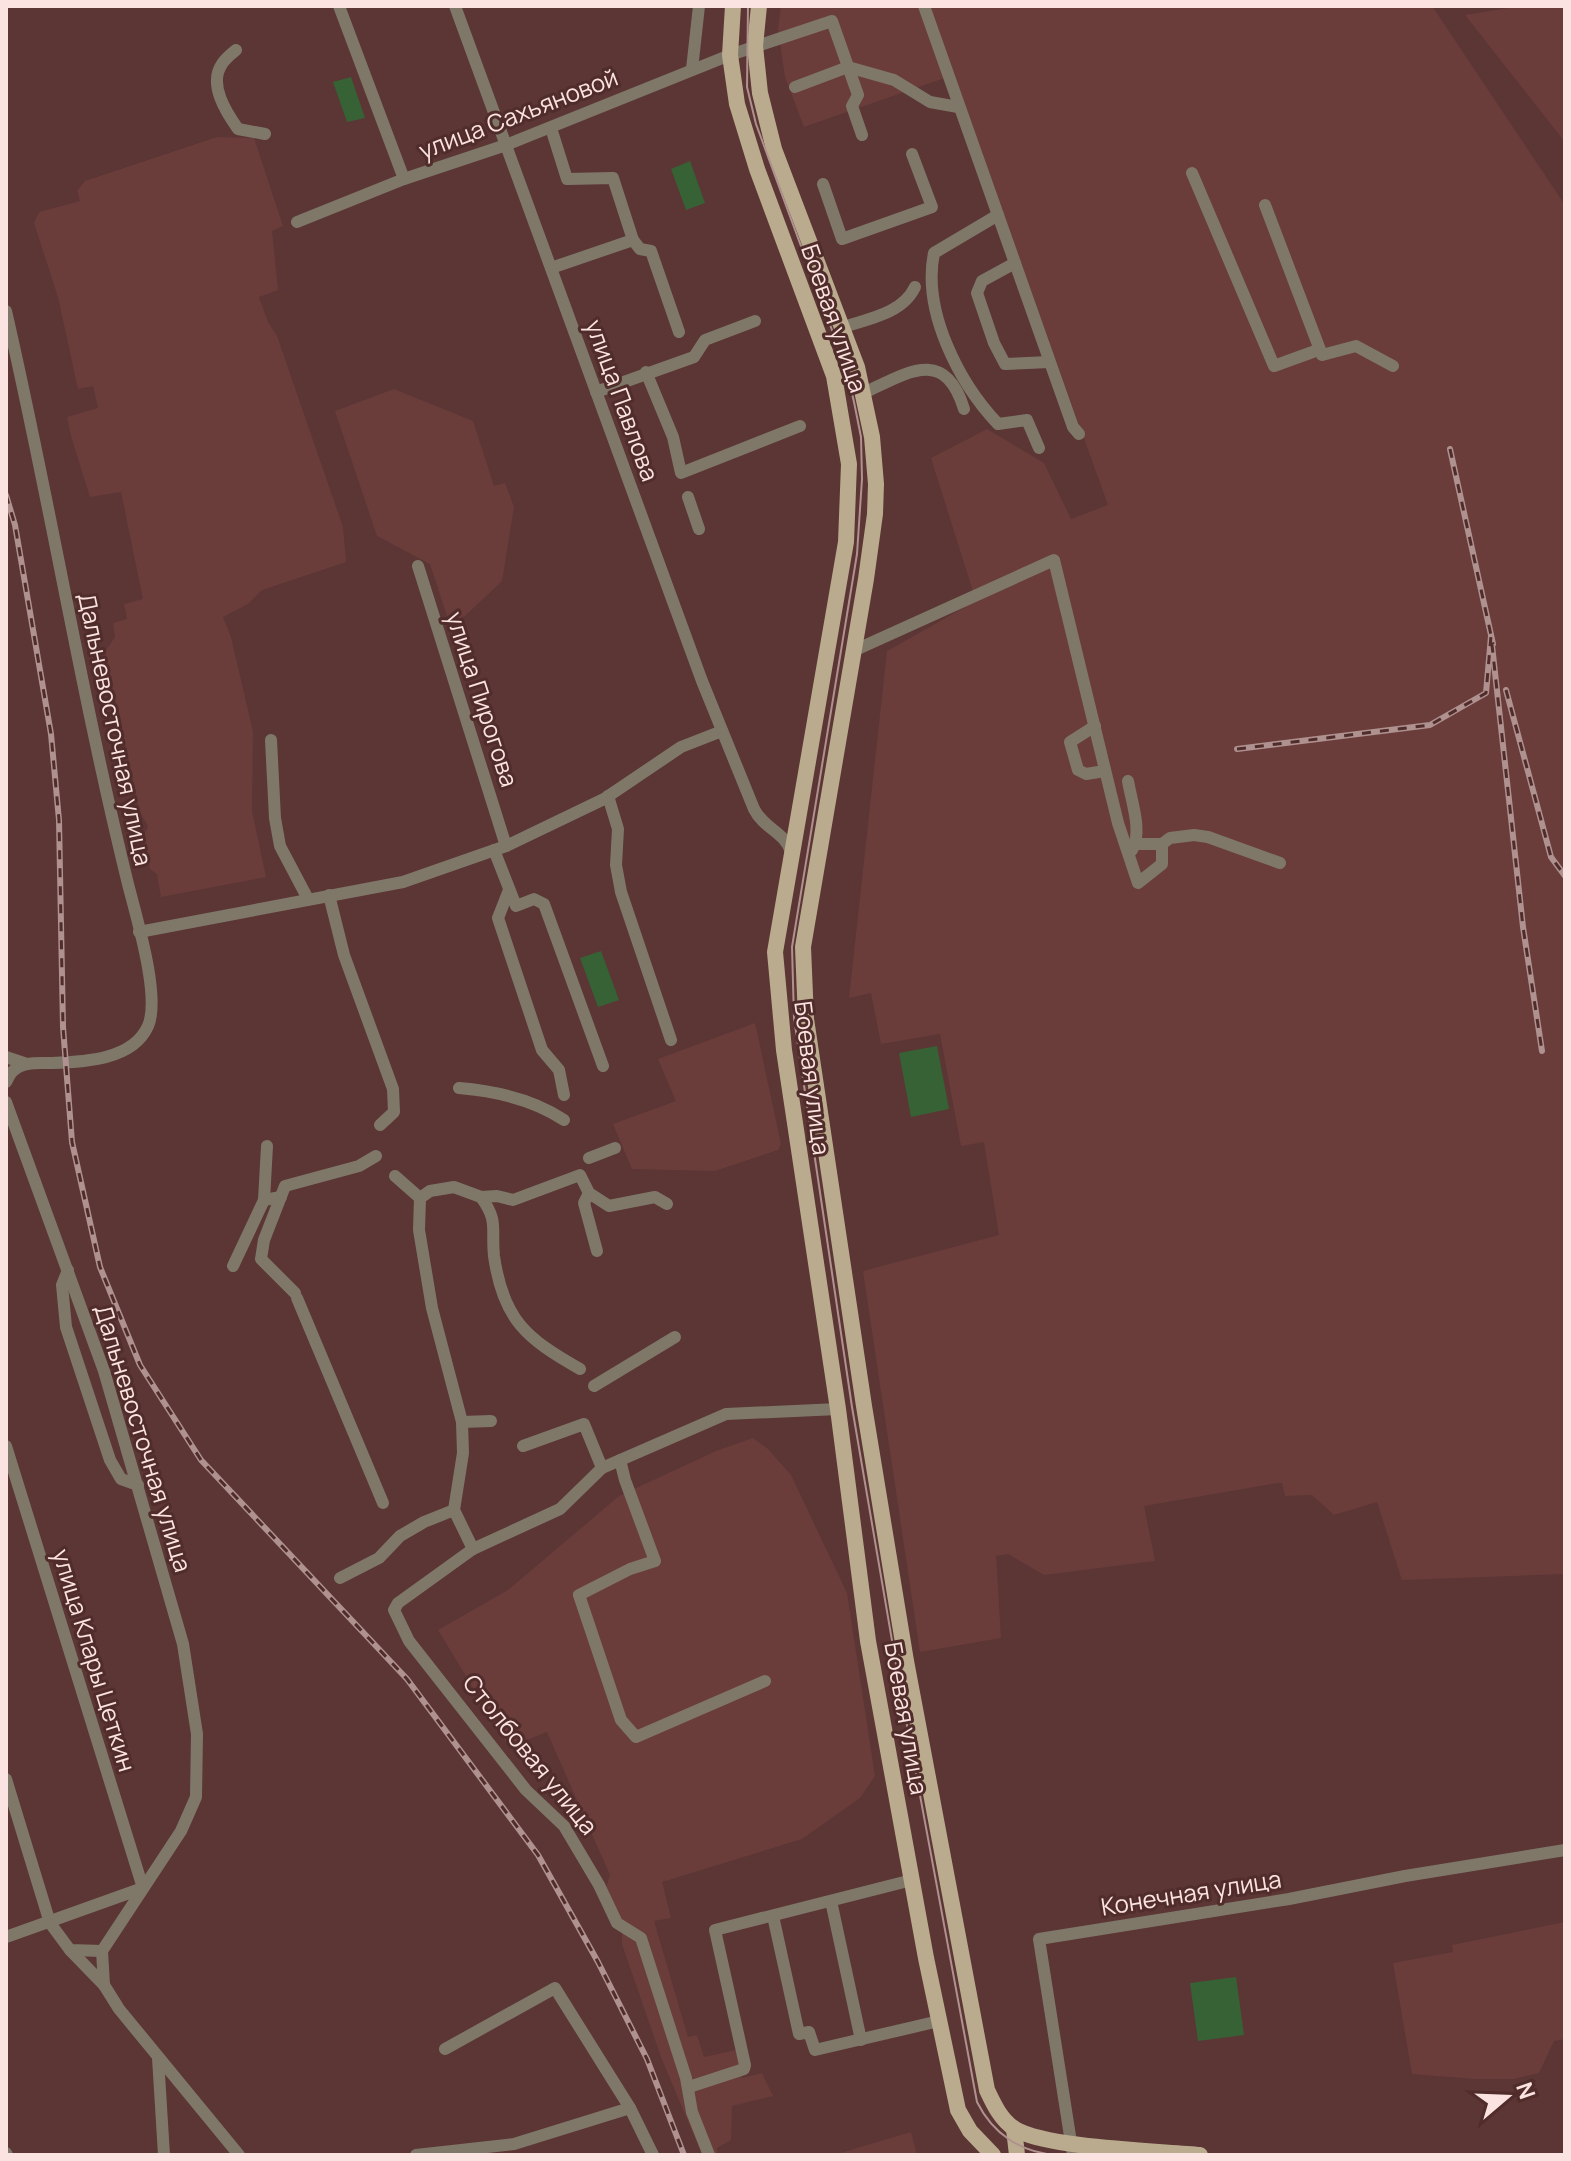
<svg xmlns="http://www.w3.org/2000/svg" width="1571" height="2161" font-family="Manrope,sans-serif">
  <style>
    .built { fill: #6a3d3b }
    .pitch { fill: #366235 }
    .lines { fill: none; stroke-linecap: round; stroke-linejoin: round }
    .minor { stroke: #7f7869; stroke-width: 12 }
    .major { stroke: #bbab8e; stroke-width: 16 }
    .tram { stroke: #af918f; stroke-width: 2 }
    .rail-casing { stroke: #af918f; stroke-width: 6 }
    .rail { stroke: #502c2a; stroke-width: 3; stroke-dasharray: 9; stroke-linecap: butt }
    .labels { text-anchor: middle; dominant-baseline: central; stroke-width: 6; stroke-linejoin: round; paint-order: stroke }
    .street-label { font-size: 24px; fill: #fbe3e1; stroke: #502c2a }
  </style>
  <rect width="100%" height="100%" fill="#5b3634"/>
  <!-- built -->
  <g class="built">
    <path d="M 781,6 L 1432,6 L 1565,205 L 1565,1574 L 1402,1580 L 1377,1502 L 1334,1515 L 1312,1495 L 1285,1496 L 1282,1483 L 1278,1483 L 1144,1506 L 1155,1561 L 1044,1575 L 1008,1554 L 996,1556 L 1001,1638 L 920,1652 L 863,1271 L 999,1235 L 984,1142 L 961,1146 L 940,1034 L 881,1044 L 871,993 L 849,998 L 887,651 L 976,601 L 931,458 L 987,429 L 1044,463 L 1071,519 L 1108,505 L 953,75 L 804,127 L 785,77 L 778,29 Z"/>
    <path d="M 1521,6 L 1565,6 L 1565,142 L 1465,15 Z"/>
    <path d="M 217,137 L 254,138 L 283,226 L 272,231 L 278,290 L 259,297 L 268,322 L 277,336 L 343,527 L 346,562 L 262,590 L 248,604 L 223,617 L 231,637 L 253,732 L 252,811 L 266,877 L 161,897 L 157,874 L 150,869 L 144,835 L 148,826 L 140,812 L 105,652 L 115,637 L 113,623 L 127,619 L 124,604 L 143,599 L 121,492 L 90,497 L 71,436 L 67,417 L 98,408 L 93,386 L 78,389 L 58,297 L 34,223 L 39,212 L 80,201 L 77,191 L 85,181 Z"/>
    <path d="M 394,389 L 473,421 L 494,486 L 505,483 L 514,507 L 502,581 L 465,616 L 449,622 L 430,564 L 377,536 L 335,411 Z"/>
    <path d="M 755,1023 L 781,1144 L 778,1150 L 715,1171 L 632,1169 L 613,1124 L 676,1101 L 658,1059 Z"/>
    <path d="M 753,1438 L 768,1449 L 791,1475 L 847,1593 L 875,1776 L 860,1798 L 802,1839 L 662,1882 L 671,1918 L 654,1921 L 688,2037 L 697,2035 L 704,2057 L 736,2050 L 742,2078 L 762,2073 L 773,2096 L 732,2106 L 731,2140 L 717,2148 L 718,2155 L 702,2155 L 661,2057 L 622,1944 L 622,1925 L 606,1888 L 610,1875 L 547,1732 L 509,1747 L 438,1630 L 508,1590 L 619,1496 L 716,1451 Z"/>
    <path d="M 1565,1922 L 1565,2039 L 1554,2041 L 1539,2073 L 1514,2079 L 1475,2079 L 1412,2074 L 1393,1963 L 1453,1952 L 1452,1945 Z"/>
    <path d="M 911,2132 L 917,2155 L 837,2155 L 837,2154 Z"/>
  </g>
  <!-- pitch -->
  <g class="pitch">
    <path d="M 351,77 L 365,118 L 347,122 L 333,82 Z"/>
    <path d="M 690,161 L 705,203 L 686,210 L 671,169 Z"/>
    <path d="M 601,951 L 619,1000 L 598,1007 L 580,958 Z"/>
    <path d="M 937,1046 L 949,1109 L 911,1117 L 899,1053 Z"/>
    <path d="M 1236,1977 L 1244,2035 L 1198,2041 L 1190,1983 Z"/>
  </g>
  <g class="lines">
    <!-- minor -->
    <g class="minor">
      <path d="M 339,6 L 404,179"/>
      <path d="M 455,6 L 702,681 L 754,809 C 764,829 785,832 791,852"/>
      <path d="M 924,6 L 1073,427 L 1079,434"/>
      <path d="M 236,50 C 231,54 225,59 222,64 C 208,84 226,112 238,129 L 265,134"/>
      <path d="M 692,69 L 699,6"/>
      <path d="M 795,87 L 848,67 L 894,80 L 930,102 L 958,107"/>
      <path d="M 551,128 L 567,179 L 613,178 L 633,240 L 551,268"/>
      <path d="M 1192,173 L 1274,366 L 1318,350"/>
      <path d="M 823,184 L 842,239 L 932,207 L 912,154"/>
      <path d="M 1265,205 L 1322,355 L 1356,346 L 1393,366"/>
      <path d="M 998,215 L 934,253 C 922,311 959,383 998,424 L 1027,420 L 1039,448"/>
      <path d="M 297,222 L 404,179 L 506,145 L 730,55 L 832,21 L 858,95 L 852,106 L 862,135"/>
      <path d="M 633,240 L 640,249 L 651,251 L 679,332"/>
      <path d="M 1015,263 L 982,281 L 977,293 L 994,343 L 1005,364 L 1049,362"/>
      <path d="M 6,311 C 50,501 81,694 128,884 C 136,916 161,997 148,1026 C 133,1060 84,1062 52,1063 C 39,1063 22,1061 12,1072 C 9,1075 8,1079 6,1082"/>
      <path d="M 843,327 C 869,319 903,313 915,287"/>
      <path d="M 646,372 L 673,437 L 681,473 L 800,426"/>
      <path d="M 596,392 L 694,357 L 705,340 L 755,321"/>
      <path d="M 864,393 C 908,372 945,347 964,409"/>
      <path d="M 688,497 L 699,529"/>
      <path d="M 418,566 L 506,846"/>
      <path d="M 853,651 L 1054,560 L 1118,823 L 1138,883 L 1162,864 L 1162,844"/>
      <path d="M 1095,726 L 1070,742 L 1078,770 L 1086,774 L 1105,771"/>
      <path d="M 271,740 L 275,818 L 280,846 L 308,899"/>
      <path d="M 1128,781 C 1131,800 1143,832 1132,850"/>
      <path d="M 608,796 L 618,829 L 616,865 L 621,892 L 671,1040"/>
      <path d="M 1136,844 L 1162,844 L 1170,838 L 1194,835 L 1208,837 L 1280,863"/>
      <path d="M 494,850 L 516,906 L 534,899 L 544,904 L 603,1066"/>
      <path d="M 509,890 L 498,918 L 542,1050 L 559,1070 L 564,1095"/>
      <path d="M 329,895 L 344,955 L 393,1089 L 394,1112 L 380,1125"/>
      <path d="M 139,932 L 403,882 L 506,846 L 604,799 L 681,747 L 722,731"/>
      <path d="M 6,1057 L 27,1064"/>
      <path d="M 459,1088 C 495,1091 534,1100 564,1120"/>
      <path d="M 6,1102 L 104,1371 L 183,1644 L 197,1734 L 196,1797 L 181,1831 L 102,1951 L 104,1985 L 119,2009 L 239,2155"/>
      <path d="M 589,1158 L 615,1148"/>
      <path d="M 395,1176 L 420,1198"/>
      <path d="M 589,1193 L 584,1203 L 597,1251"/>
      <path d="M 481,1197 C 499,1222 491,1228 494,1256 C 503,1320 527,1339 580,1369"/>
      <path d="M 264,1200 L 267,1146"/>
      <path d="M 233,1266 L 264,1200 L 281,1197"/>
      <path d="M 68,1270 L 62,1285 L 66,1327 L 110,1460 L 121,1479 L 138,1485"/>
      <path d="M 295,1293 L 261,1259 L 264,1240 L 285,1186 L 359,1166 L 376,1156"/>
      <path d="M 297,1298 L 383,1503"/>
      <path d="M 594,1386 L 675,1337"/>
      <path d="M 462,1422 L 491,1421"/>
      <path d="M 6,1446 L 143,1888 L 6,1937"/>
      <path d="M 523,1446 L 584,1424 L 602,1468 L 726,1414 L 838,1409"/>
      <path d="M 620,1460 L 625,1480 L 655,1561 L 630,1569 L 579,1595 L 621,1720 L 636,1737 L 765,1681"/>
      <path d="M 602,1468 L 560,1509 L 473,1549 L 398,1603 L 394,1610 L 409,1641 L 526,1790 L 564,1826 L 599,1885 L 617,1923 L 641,1938 L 686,2078 L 692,2112 L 709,2155"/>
      <path d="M 473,1549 L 454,1510 L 463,1453 L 462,1422 L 432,1308 L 419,1230 L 420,1198 L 430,1191 L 454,1187 L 481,1197 L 497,1196 L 513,1200 L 580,1175 L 589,1193 L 609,1206 L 655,1197 L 667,1204"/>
      <path d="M 340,1578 L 379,1558 L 400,1536 L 424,1522 L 454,1510"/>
      <path d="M 6,1779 L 50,1923 L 70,1950 L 102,1951"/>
      <path d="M 831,1901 L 861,2040"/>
      <path d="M 773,1916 L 799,2034 L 809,2032 L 815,2050 L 939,2021"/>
      <path d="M 70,1950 L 104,1985"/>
      <path d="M 445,2049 L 555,1988 L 630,2108 L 653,2155"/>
      <path d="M 158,2058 L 164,2155"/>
      <path d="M 689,2087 L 744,2069 L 745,2065 L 715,1930 L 912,1880"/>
      <path d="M 6,2153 L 7,2155"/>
      <path d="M 416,2155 L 514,2144 L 630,2108"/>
      <path d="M 1073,2155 L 1039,1939 L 1289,1899 L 1405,1876 L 1565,1850"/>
    </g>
    <!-- major -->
    <g class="major">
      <path d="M 733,6 L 730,55 L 737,104 L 757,169 L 834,376 L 849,464 L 846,542 L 775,952 L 784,1050 L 838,1409 L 868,1641 L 926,1958 L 958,2110 L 970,2131 L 993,2155"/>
      <path d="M 759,6 L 755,46 L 760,93 L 774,149 L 857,367 L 872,437 L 876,484 L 875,514 L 866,579 L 803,947 L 806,1019 L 864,1406 L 906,1661 L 987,2090 C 994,2105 1001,2120 1015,2129 C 1046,2148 1159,2151 1200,2155"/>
      <path d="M 1014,2129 L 1017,2155"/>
    </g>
    <!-- tram -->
    <path class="tram" d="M 748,6 L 747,87 L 756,124 L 846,368 L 854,402 L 861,437 L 862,479 L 857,554 L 792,947 L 794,1018 L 852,1407 L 901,1693 L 977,2102 C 993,2134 1021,2153 1057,2155"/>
    <defs>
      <g id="rail">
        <path d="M 1450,449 L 1493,644"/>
        <path d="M 6,495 L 15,525 L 51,734 L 59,820 L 63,1027 L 72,1142 L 100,1267 L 140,1365 L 201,1460 L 407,1679 L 538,1855 L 598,1962 L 647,2059 L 684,2155"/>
        <path d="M 1506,690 L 1551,857 L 1565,876"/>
        <path d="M 1237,749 L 1430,725 L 1486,693 L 1491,636 L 1523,927 L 1542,1051"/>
      </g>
    </defs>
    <!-- rail casing -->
    <use href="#rail" class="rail-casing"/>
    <!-- rail -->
    <use href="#rail" class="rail"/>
  </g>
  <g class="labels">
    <!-- street labels -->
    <g class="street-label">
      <text transform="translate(518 113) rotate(-21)">улица Сахьяновой</text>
      <text transform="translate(835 318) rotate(71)">Боевая улица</text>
      <text transform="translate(623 400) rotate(70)">улица Павлова</text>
      <text transform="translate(483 699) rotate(72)">улица Пирогова</text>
      <text transform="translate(116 729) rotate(78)">Дальневосточная улица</text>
      <text transform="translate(813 1078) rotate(83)">Боевая улица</text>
      <text transform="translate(144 1438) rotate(73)">Дальневосточная улица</text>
      <text transform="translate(95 1660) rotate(73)">улица Клары Цеткин</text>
      <text transform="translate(907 1718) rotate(80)">Боевая улица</text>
      <text transform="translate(531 1754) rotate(51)">Столбовая улица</text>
      <text transform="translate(1191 1892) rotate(-9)">Конечная улица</text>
    </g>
  </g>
  <!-- border -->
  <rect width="1571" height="2161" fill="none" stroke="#fbe3e1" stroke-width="16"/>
  <!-- north arrow -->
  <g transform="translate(1507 2097) rotate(71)" stroke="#502c2a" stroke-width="6" paint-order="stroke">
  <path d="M0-6L14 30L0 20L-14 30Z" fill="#fbe3e1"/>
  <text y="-12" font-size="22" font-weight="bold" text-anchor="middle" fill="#fbe3e1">N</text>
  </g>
</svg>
